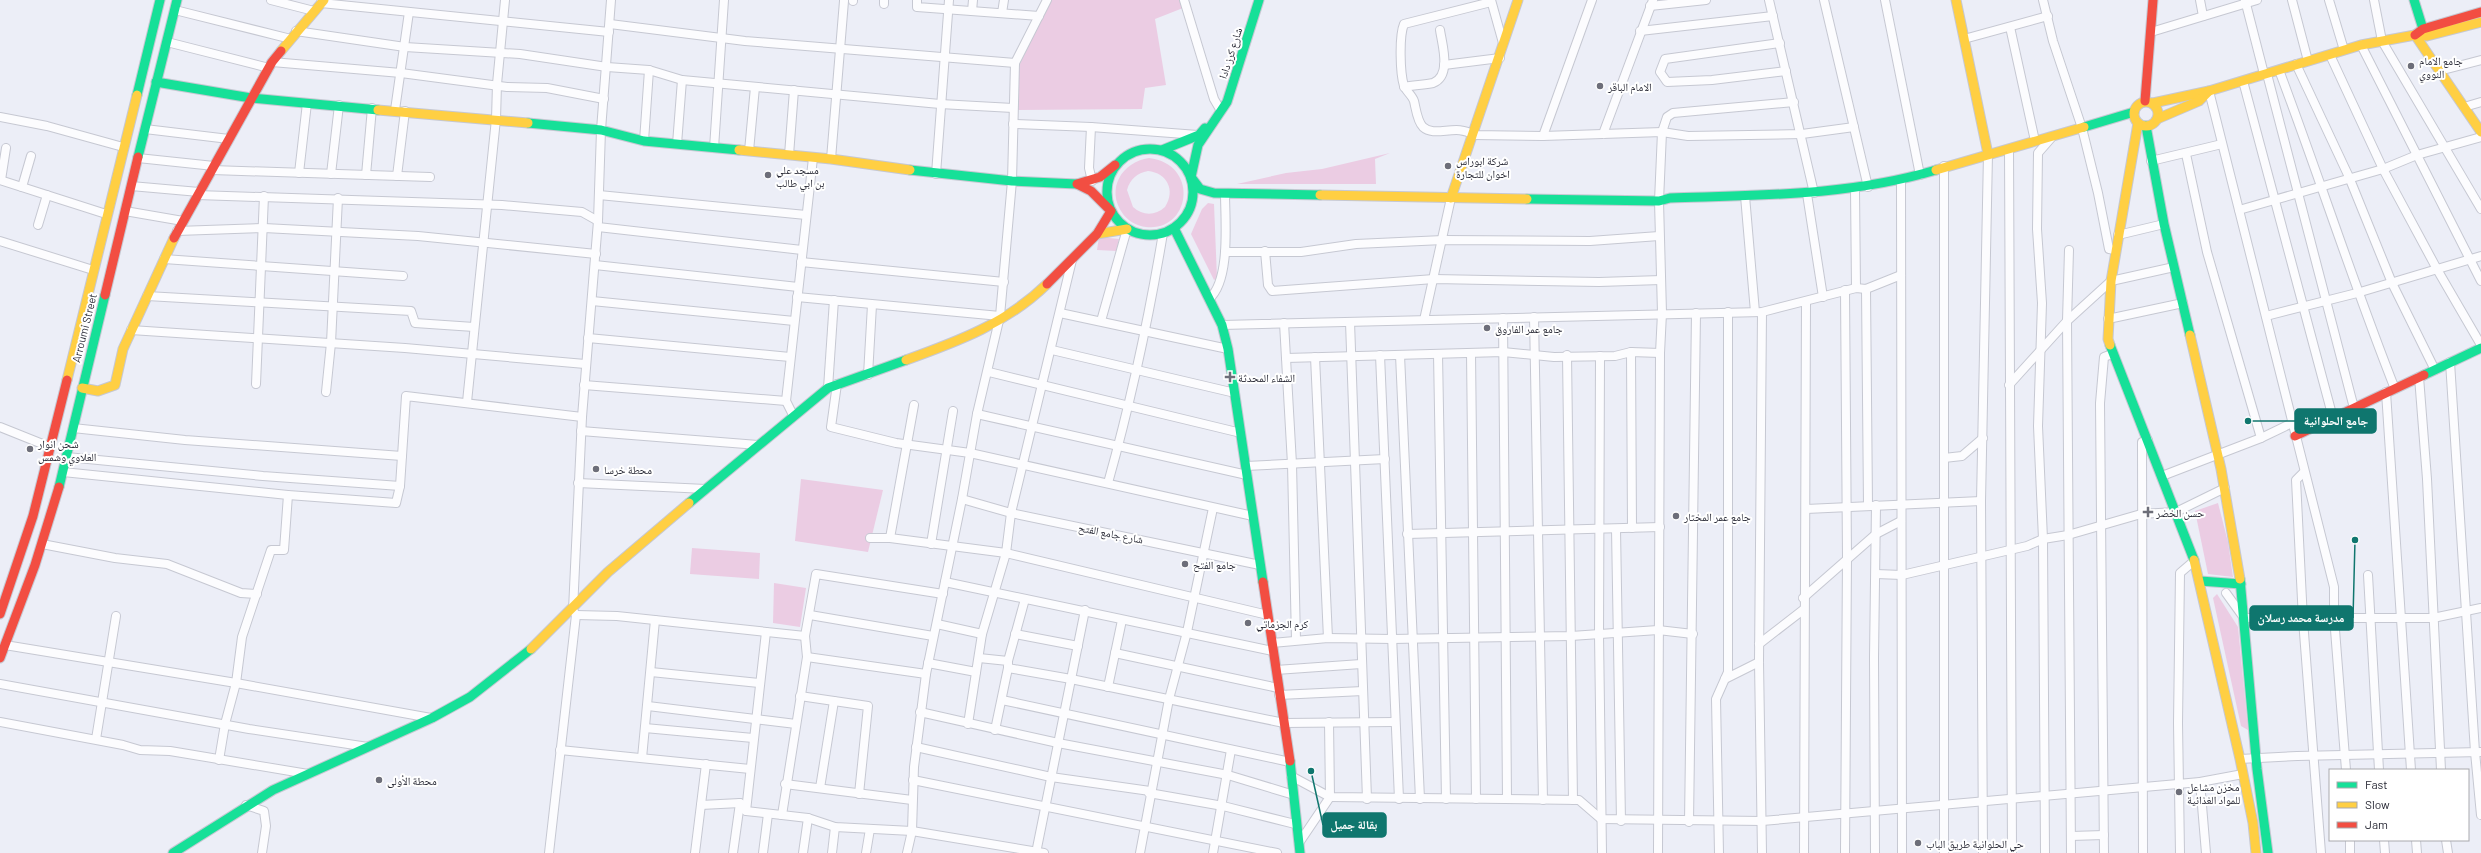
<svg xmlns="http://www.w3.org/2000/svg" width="2481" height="853" font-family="Barlow,'Noto Naskh Arabic',sans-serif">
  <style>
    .green { fill: #ebcce3; fill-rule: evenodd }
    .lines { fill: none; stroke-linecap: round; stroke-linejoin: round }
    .street-casing { stroke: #c6c8d2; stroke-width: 10 }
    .fast-casing { stroke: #c6c8d2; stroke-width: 11 }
    .slow-casing { stroke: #c6c8d2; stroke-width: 11 }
    .jam-casing { stroke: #c6c8d2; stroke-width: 11 }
    .street { stroke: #fcfcfe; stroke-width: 8 }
    .fast { stroke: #16e098; stroke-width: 9 }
    .slow { stroke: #ffcf43; stroke-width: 9 }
    .jam { stroke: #f24e42; stroke-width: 9 }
    .poi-dot { fill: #6d6e79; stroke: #fff; stroke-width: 1.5 }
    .labels { text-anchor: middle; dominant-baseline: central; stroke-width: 4; stroke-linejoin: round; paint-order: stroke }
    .street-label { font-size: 11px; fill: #282935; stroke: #fff }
    .poi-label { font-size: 11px; fill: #282935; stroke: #fff; text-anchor: start }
    .leader { fill: none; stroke: #0f766e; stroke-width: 1.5 }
    .callout-dot { fill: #0f766e; stroke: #fff; stroke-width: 1.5 }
    .callout { fill: #0f766e; stroke: #0f766e; stroke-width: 1.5 }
    .callout-label { font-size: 12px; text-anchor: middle; font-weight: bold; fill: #fff }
  </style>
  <rect width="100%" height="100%" fill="#eceef7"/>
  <!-- green -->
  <g class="green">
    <path d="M 1051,0 L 1181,0 L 1183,8 L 1155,19 L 1166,85 L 1145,88 L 1142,109 L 1017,110 L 1019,66 Z"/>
    <path d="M 1390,153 L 1375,159 L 1376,184 L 1237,184 L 1286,173 L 1322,169 Z"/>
    <path d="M 1149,158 C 1200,164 1191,232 1146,227 C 1137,226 1128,221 1123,214 C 1105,189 1122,162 1149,158 ZM 1148,171 C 1167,173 1176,190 1165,207 C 1155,216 1143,216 1133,207 L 1127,190 C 1130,179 1137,173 1148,171 Z"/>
    <path d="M 1208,203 L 1214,204 L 1217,278 L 1214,280 L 1191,234 L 1202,209 Z"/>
    <path d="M 1099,237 L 1119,239 L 1117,251 L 1097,250 Z"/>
    <path d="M 801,479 L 883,490 L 868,552 L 795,541 Z"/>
    <path d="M 2218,503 L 2228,542 L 2233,577 L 2208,574 L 2195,511 Z"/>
    <path d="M 692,548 L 760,553 L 759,579 L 690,574 Z"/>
    <path d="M 774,583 L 806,588 L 800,627 L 773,623 Z"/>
    <path d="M 2217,594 L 2238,627 L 2248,730 L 2241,726 L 2213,598 Z"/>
  </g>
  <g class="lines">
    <defs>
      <g id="street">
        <path d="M 271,0 L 314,11"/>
        <path d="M 917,0 L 917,7 L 1039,16"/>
        <path d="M 1184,0 L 1214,99 L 1221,111"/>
        <path d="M 1491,0 L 1503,43"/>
        <path d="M 1769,0 L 1814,193"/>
        <path d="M 1824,0 L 1868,187"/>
        <path d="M 1885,0 L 1920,175"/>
        <path d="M 2043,0 L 2053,41 L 2082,128 L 2098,193 L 2109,249 L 2115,250"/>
        <path d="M 2200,0 L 2203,16"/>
        <path d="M 2245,0 L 2264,74"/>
        <path d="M 2292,0 L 2308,61"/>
        <path d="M 2329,0 L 2344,50"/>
        <path d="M 2374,0 L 2382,41 L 2481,209"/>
        <path d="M 853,1 L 853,0"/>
        <path d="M 1491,2 L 1404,24 C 1399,36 1400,73 1404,86 C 1406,91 1412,95 1414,101 C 1416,109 1417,121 1423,127 C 1435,138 1457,123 1473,135 L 1543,136 L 1662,132 L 1688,136 L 1802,134 L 1854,127"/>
        <path d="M 321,3 L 609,32"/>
        <path d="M 884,4 L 884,0"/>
        <path d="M 1650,6 L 1706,0"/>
        <path d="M 175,10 L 291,39"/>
        <path d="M 972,11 L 973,0"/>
        <path d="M 1002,13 L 1004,0"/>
        <path d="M 610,24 L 745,41 L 1015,63"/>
        <path d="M 2010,27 L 2035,141"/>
        <path d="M 296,31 L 405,47 L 520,54 L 607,67 L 649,70 L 682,80 L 940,104 L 1013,108"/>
        <path d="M 1640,31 L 1773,16"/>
        <path d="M 2151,32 L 2257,0"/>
        <path d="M 1964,39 L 2048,16"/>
        <path d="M 167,42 L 269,68"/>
        <path d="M 1780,43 L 1665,59 L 1660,72 L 1667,82 L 1712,80 L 1786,71"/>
        <path d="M 2361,45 L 2481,281"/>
        <path d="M 2330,55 L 2383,169 L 2438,271 L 2481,345"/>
        <path d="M 272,62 L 401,73 L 507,87 L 547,88 L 604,99"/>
        <path d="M 2296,64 L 2349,177 L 2392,283 L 2435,370"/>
        <path d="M 1444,65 L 1500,58"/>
        <path d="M 2279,70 C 2319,176 2353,283 2395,389"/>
        <path d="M 2439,71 L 2481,60"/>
        <path d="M 2267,74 L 2354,408"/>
        <path d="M 2243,81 L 2333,418"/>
        <path d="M 1404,87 C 1413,85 1424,85 1433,83 C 1452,76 1442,44 1440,30"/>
        <path d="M 2209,91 L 2334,587 L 2334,617 L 2346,770"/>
        <path d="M 2464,107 L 2481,102"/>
        <path d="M 395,110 L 409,12"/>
        <path d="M 0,117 L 47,126 L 123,147"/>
        <path d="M 1013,124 L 1091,127 L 1198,135"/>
        <path d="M 1091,127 L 1089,168 L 1092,181"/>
        <path d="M 145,129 L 229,139"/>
        <path d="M 1603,134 L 1653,0"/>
        <path d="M 1543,136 L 1592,0"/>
        <path d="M 644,141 L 649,70"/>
        <path d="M 677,144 L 682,80"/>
        <path d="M 714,148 L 724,0"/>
        <path d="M 2009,149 L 2012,853"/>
        <path d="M 749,151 L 755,87"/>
        <path d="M 2186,154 L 2207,252 L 2261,438"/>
        <path d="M 789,155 L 794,90"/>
        <path d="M 138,158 L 214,166"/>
        <path d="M 831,159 L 844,1"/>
        <path d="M 2151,161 L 2222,144"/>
        <path d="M 1944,166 L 1944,853"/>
        <path d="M 212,170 L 430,177"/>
        <path d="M 299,173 L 307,103"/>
        <path d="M 331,174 L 339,105"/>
        <path d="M 936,174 L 949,0"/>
        <path d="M 366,175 L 372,108"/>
        <path d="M 397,176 L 405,111"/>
        <path d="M 1901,179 L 1902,853"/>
        <path d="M 0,180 L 106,214"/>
        <path d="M 1,180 L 6,148"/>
        <path d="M 131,186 L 199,192"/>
        <path d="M 22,187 L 31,156"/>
        <path d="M 1855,189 L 1856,288"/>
        <path d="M 1807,194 L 1823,297"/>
        <path d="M 197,195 L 502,205 L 582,212 L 598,221"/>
        <path d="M 599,195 L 806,215"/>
        <path d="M 1745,196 L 1755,312"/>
        <path d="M 2239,210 L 2383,169 L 2417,155 L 2481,137"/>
        <path d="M 125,211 L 183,221"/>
        <path d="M 38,225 L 47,195"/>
        <path d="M 598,227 L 802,250"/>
        <path d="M 177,231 L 264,228 L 418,236 L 596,254"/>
        <path d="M 2118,235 L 2164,224"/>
        <path d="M 0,241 L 93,270"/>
        <path d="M 2069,250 L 2067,321 L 2071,853"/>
        <path d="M 1265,251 L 1268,285 L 1272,291 L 1434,279 L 1599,282 L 1661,280"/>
        <path d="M 1225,252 L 1301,252 L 1356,244 L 1443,240 L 1590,241 L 1659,236"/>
        <path d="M 164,259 L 403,276"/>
        <path d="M 801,262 L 1004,282"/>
        <path d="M 595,265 L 798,287"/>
        <path d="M 1866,289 L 1868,506"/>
        <path d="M 147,296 L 411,311 L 415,323 L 474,327"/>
        <path d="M 797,297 L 1000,316"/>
        <path d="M 1209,299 C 1231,280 1225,220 1225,193"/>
        <path d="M 592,301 L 794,321"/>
        <path d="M 1060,313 L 1228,349"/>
        <path d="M 2266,316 L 2357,293 L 2481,256"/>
        <path d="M 1534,317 L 1543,800"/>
        <path d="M 1503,318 L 1507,799"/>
        <path d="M 2108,319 L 2183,303"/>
        <path d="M 1424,320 L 1451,198"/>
        <path d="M 1101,321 L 1127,229"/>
        <path d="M 1350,322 L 1367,799"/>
        <path d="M 1284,323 L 1292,464 L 1296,640"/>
        <path d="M 1222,325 L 1762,312 L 1856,288 L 1866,289 L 1901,275"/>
        <path d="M 131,330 L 405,348 L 585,364"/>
        <path d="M 588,338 L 790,357"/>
        <path d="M 1052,350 L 1235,393"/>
        <path d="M 1631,352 L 1632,528"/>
        <path d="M 1471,353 L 1476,799"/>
        <path d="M 1438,354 L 1446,799"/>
        <path d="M 1380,355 L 1399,799"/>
        <path d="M 1400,355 L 1420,799"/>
        <path d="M 1567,355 L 1573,800"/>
        <path d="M 1600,356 L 1599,635 L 1602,853"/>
        <path d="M 1315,357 L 1328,638"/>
        <path d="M 1286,358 L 1503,352 L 1554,357 L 1615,356 L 1631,352 L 1660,353"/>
        <path d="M 2450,362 L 2475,752 L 2481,815"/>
        <path d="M 989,372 L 1241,433"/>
        <path d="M 868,375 L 872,305"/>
        <path d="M 2419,377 L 2427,479 L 2441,770"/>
        <path d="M 256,384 L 264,196"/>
        <path d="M 837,384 L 831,427 L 896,443 L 970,453 L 1253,516"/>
        <path d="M 584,385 L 786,401"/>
        <path d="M 2009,385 L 2067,321 L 2111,281 L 2174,267"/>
        <path d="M 828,388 L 834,300"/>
        <path d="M 326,392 L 331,343 L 338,198"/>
        <path d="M 2386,392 L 2411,770"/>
        <path d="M 467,402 L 496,119 L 497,84 L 505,0"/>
        <path d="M 977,414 L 1247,475"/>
        <path d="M 793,415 L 786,401 L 813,158"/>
        <path d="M 0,427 L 50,447"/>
        <path d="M 73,428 L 185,440 L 402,456"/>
        <path d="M 581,431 L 758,445"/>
        <path d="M 67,457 L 263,476 L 400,486"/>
        <path d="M 1944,458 L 1962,456 L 1983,438"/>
        <path d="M 1246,466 L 1385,459"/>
        <path d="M 63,472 L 288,495 L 396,503 L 400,486 L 406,396 L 582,417"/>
        <path d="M 2304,472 L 2296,480 L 2303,620 L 2321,853"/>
        <path d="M 2162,476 L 2261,438 L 2292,423"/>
        <path d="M 578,483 L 706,489"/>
        <path d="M 1108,483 C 1131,401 1149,317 1163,233"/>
        <path d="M 962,499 L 1011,513 L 1260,565"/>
        <path d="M 1806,509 L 1981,501"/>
        <path d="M 1616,529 L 1621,821"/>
        <path d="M 1407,534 L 1660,527"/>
        <path d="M 870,538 L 890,538 L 1006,553 L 1268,615"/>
        <path d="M 890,538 L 914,405"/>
        <path d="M 42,544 L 115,558 L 167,564 L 241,593 L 257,594"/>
        <path d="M 931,544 L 953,411"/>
        <path d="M 1876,574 L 1902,575 L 2027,546 L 2043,539 L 2068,535 L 2141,514 L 2176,512 L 2225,488"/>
        <path d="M 2368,575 L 2379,770"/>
        <path d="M 945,582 L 1273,651"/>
        <path d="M 2226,593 L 2244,618 L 2433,618 L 2481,608"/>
        <path d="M 1803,598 L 1876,534 L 1901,521"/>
        <path d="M 576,615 L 617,616 L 805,636"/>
        <path d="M 810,615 L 933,636"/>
        <path d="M 937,624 L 982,634"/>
        <path d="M 1015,634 L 1078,646"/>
        <path d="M 1272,643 L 1328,638 L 1392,639 L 1571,636 L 1658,630 L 1693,634"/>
        <path d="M 1759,644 L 1803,610"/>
        <path d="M 5,645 L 236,683 L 431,718"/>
        <path d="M 1115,653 L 1278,688"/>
        <path d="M 807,657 L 926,674"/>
        <path d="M 979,658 L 1008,661 L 1008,668 L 1071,679 L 1284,723 L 1395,722"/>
        <path d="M 1008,661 L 1025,599"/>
        <path d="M 928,663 L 976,672"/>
        <path d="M 1276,670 L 1361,664"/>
        <path d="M 651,672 L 759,683"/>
        <path d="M 1725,679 L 1759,662"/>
        <path d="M 0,684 L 249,729 L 368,747"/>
        <path d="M 1108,687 L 1122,620"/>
        <path d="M 1279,695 L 1363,691"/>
        <path d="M 800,696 L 868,706 L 859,794"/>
        <path d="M 1002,700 L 1290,762"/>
        <path d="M 648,706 L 796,724"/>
        <path d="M 920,712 L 1058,743 L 1228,775 L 1294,795"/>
        <path d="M 0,722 L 123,745 L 140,750 L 170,751 L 308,774"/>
        <path d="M 968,724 L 982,634 L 1006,553 L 1011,513 L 1072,260"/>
        <path d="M 645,728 L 753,738"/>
        <path d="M 995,730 L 1008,668"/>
        <path d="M 96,739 L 116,616"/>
        <path d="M 916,747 L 1051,777 L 1150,791"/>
        <path d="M 560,750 L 750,769"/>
        <path d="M 642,758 L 655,620"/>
        <path d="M 2240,759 L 2297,756 L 2481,752"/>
        <path d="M 219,760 L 225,724 L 236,683 L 242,637 L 271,550 L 284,550 L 288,495"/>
        <path d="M 1291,776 L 1330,797 L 1579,800 L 1601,819 L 1762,821 L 2200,782 L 2243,774"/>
        <path d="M 913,780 L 1277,853"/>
        <path d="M 2200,782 L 2206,853"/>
        <path d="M 785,784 L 912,800"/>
        <path d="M 820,788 L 834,701"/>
        <path d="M 1149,793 L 1223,806 L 1295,824"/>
        <path d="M 246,805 L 264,811 L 266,826 L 262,853"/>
        <path d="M 701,805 L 740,803 L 746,811 L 808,818 L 835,827 L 912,831 L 1044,853"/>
        <path d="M 746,811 L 766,632"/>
        <path d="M 782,815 L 807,657 L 805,636 L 816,574 L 943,594"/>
        <path d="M 1689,822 L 1696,313"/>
        <path d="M 2071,836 L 2104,835"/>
        <path d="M 2350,840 L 2350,853"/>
        <path d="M 2384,840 L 2385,853"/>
        <path d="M 2416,840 L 2417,853"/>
        <path d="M 2446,840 L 2448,853"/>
        <path d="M 1299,843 L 1330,797 L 1329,722"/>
        <path d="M 549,853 L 576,615 L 573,610 L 582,417 L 598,221 L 601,130 L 611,0"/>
        <path d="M 695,853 L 706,764"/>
        <path d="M 733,853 L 740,803"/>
        <path d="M 763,853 L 768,814"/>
        <path d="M 803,853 L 808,818"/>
        <path d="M 832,853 L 835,827"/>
        <path d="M 866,853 L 870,829"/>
        <path d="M 907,853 L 912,831 L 914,767 L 926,674 L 962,499 L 977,414 L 1000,316 L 1012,181 L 1015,63 L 1047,0"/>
        <path d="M 1036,853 L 1085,610"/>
        <path d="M 1140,853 L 1169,699 L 1187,632 L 1213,508"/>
        <path d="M 1213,853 L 1231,750"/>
        <path d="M 1658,853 L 1660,353 L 1662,313 L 1659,201 L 1662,132 L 1667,117 L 1673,113 L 1794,102"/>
        <path d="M 1719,853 L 1716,699 L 1728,672 L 1728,312"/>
        <path d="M 1762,853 L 1759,662 L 1762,312"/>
        <path d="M 1804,853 L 1806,302"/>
        <path d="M 1845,853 L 1847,558 L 1845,290"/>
        <path d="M 1875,853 L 1874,658 L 1876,505"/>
        <path d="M 1983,853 L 1981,501 L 1988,154"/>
        <path d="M 2045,853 L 2043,539 L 2038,426 L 2042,303 L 2037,229 L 2038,153 L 2052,137"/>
        <path d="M 2104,853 L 2100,403 L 2104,357 L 2112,354"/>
        <path d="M 2143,853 L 2142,442 L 2148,440"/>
        <path d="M 2180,853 L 2178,723 L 2180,573 L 2194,561"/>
      </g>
      <g id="fast">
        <path d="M 1259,0 L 1227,102 L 1198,145 L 1191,177 L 1200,189 L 1214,193 L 1320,195"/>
        <path d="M 2414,0 L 2423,29"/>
        <path d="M 156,82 L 251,98 L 378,110"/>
        <path d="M 137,95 L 160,0"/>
        <path d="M 528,123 L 601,130 L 644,141 L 739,150"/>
        <path d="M 2146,126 L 2164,224 L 2190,335"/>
        <path d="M 2084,127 L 2134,112"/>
        <circle cx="1150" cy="192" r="43"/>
        <path d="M 1162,150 L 1199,135 L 1205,128"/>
        <path d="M 138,157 L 177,0"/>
        <path d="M 910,170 L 1012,181 L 1077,184"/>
        <path d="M 1527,199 L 1659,201 L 1670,198 C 1760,195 1849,196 1936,170"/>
        <path d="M 1174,228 L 1222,325 L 1228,349 L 1263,582"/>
        <path d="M 2110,345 L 2194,560"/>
        <path d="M 2424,375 L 2481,348"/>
        <path d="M 59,487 L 105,295"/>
        <path d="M 689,503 L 828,388 L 906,360"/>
        <path d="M 2240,579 L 2257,769 L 2268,853"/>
        <path d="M 2200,581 L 2241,584"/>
        <path d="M 1290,761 L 1300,853"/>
        <path d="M 173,853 L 273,790 L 432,718 L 470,697 L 531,649"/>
      </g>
      <g id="slow">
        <path d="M 1956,0 L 1988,154"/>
        <path d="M 2415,35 L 2481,132"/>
        <path d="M 281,51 L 324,0"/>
        <circle cx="2146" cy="114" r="12"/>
        <path d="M 2153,103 L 2209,91 L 2361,45 L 2415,35 L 2427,36 L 2481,22"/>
        <path d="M 378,110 L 528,123"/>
        <path d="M 2157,119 L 2199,101 L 2209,91"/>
        <path d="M 739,150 L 831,159 L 910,170"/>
        <path d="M 1936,170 L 2084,127"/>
        <path d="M 1320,195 L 1527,199"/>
        <path d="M 1451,198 L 1518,0"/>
        <path d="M 1097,234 L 1127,229"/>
        <path d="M 2190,335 L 2221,469 L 2240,579"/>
        <path d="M 2110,345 L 2108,339 L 2111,281 L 2138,123"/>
        <path d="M 906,360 C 959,341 1007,323 1047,284"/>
        <path d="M 67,380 L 137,95"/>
        <path d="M 82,388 L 98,391 L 115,385 L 123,349 L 174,238"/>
        <path d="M 2194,560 L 2240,759 L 2253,823 L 2256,853"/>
        <path d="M 531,649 L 608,572 L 689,503"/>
      </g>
      <g id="jam">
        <path d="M 2415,35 L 2423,29 L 2481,12"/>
        <path d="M 2145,101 L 2153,0"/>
        <path d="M 174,238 L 272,62 L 281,51"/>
        <path d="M 1047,284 L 1097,234 L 1111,211 L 1091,191 L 1077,184 L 1100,177 L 1115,165"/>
        <path d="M 105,295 L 138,157"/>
        <path d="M 2295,436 L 2424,375"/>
        <path d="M 1263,582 L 1290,761"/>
        <path d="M 0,614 L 33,516 L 67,380"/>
        <path d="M 0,658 L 35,565 L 59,487"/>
      </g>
    </defs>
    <!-- street casing -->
    <use href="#street" class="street-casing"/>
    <!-- fast casing -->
    <use href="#fast" class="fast-casing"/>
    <!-- slow casing -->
    <use href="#slow" class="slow-casing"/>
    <!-- jam casing -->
    <use href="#jam" class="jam-casing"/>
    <!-- street -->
    <use href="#street" class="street"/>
    <!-- fast -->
    <use href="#fast" class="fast"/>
    <!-- slow -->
    <use href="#slow" class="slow"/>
    <!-- jam -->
    <use href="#jam" class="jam"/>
  </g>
  <!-- markers -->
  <g class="poi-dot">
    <circle cx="2411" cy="66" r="4"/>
    <circle cx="1600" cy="86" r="4"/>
    <circle cx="1448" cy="166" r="4"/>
    <circle cx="768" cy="175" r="4"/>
    <circle cx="1487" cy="328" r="4"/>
    <path d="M1228 371h4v4h4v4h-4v4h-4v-4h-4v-4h4z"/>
    <circle cx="30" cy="449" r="4"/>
    <circle cx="596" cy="469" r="4"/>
    <path d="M2146 506h4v4h4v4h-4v4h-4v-4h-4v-4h4z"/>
    <circle cx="1676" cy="516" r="4"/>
    <circle cx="1185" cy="564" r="4"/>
    <circle cx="1248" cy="623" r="4"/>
    <circle cx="379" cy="780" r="4"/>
    <circle cx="2179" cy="792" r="4"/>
    <circle cx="1918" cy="843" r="4"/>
  </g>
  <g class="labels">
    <!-- street labels -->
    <g class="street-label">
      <text transform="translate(1230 53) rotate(-72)">شارع كرز دادا</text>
      <text transform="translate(84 328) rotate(-76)">Arroumi Street</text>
      <text transform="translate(1111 533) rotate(11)">شارع جامع الفتح</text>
    </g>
    <!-- poi labels -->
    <g class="poi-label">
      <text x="2419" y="60">جامع الامام<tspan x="2419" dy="13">النووي</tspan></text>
      <text x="1608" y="86">الامام الباقر</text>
      <text x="1456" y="160">شركة ابوراس<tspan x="1456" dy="13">اخوان للتجارة</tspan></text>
      <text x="776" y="169">مسجد علي<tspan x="776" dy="13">بن ابي طالب</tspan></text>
      <text x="1495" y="328">جامع عمر الفاروق</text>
      <text x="1238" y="377">الشفاء المحدثة</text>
      <text x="38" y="443">شحن انوار<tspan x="38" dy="13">العلاوي وشمس</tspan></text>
      <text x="604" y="469">محطة خرسا</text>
      <text x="2156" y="512">حسن الخضر</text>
      <text x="1684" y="516">جامع عمر المختار</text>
      <text x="1193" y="564">جامع الفتح</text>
      <text x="1256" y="623">كرم الجزماتي</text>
      <text x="387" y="780">محطة الأولى</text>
      <text x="2187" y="786">مخزن مشاعل<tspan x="2187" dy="13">للمواد الغذائية</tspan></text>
      <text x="1926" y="843">حي الحلوانية طريق الباب</text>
    </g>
  </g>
  <!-- callouts -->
  <path class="leader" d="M2248 421L2295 421M2355 540L2353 618M1311 771L1323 825"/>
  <g class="callout-dot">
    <circle cx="2248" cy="421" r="4"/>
    <circle cx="2355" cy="540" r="4"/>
    <circle cx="1311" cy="771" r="4"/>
  </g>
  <g class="callout">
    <rect x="2295" y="409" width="81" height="24" rx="4"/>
    <rect x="2250" y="606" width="103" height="24" rx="4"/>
    <rect x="1323" y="813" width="63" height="24" rx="4"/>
  </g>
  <g class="callout-label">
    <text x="2336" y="425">جامع الحلوانية</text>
    <text x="2301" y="622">مدرسة محمد رسلان</text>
    <text x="1354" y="829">بقالة جميل</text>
  </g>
  <!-- legend -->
  <rect x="2329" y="769" width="140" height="72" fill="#ffffff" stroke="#a9a9ae"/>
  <rect x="2337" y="782" width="20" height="6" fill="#16e098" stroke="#a9a9ae"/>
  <text x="2365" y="789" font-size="12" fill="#282935">Fast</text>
  <rect x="2337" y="802" width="20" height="6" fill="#ffcf43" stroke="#a9a9ae"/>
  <text x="2365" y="809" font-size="12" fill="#282935">Slow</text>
  <rect x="2337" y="822" width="20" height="6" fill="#f24e42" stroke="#a9a9ae"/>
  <text x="2365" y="829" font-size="12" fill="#282935">Jam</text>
</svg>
